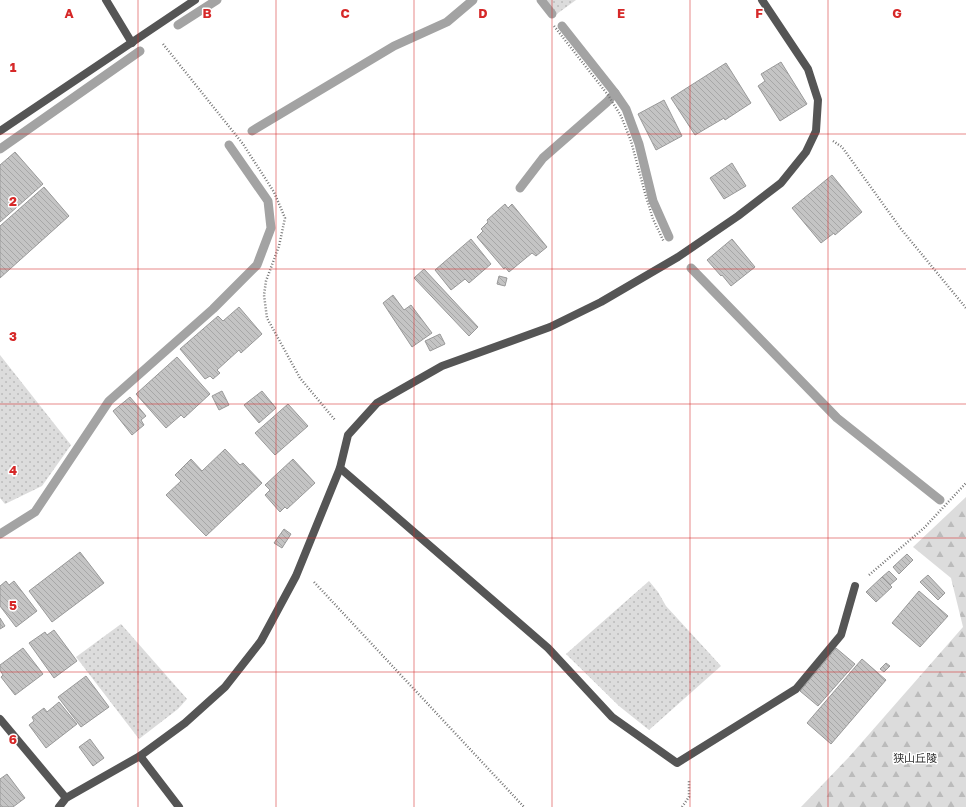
<svg xmlns="http://www.w3.org/2000/svg" width="966" height="807" font-family="'Golos Text','Noto Sans JP',sans-serif">
  <style>
    .grass { fill: url(#grass-dots) }
    .forest { fill: url(#forest-firs) }
    .lines { fill: none; stroke-linecap: round; stroke-linejoin: round }
    .stream { stroke: #a3a3a3; stroke-width: 9 }
    .building { fill: url(#building-back-hatch); stroke: #999 }
    .path { stroke: #777; stroke-width: 2.5; stroke-dasharray: 1 2; stroke-linecap: butt }
    .service { stroke: #555; stroke-width: 8 }
    .minor { stroke: #555; stroke-width: 8 }
    .grid { fill: none; stroke: #d62828; stroke-width: 1; stroke-opacity: 0.55 }
    .labels { text-anchor: middle; dominant-baseline: central; stroke-width: 3; stroke-linejoin: round; paint-order: stroke }
    .park-label { font-size: 11px; fill: #333; stroke: #fff }
    .grid-label { font-size: 13px; text-anchor: middle; font-weight: bold; fill: #d62828; stroke: #fff; stroke-width: 3; stroke-linejoin: round; paint-order: stroke }
  </style>
  <defs>
    <pattern id="grass-dots" width="8" height="8" patternUnits="userSpaceOnUse"><rect width="8" height="8" fill="#dcdcdc"/><path d="M2 2h.1M6 6h.1" fill="none" stroke="#bbb" stroke-width="1.8" stroke-linecap="round"/></pattern>
    <pattern id="forest-firs" width="22" height="20" patternUnits="userSpaceOnUse"><rect width="22" height="20" fill="#dcdcdc"/><path d="M5 1l3.5 6h-7zM16 11l3.5 6h-7z" fill="#bbb"/></pattern>
    <pattern id="building-back-hatch" width="6" height="6" patternUnits="userSpaceOnUse"><rect width="6" height="6" fill="#c4c4c4"/><path d="M-1 5l2 2M0 0l6 6M5-1l2 2" fill="none" stroke="#a7a7a7"/></pattern>
  </defs>
  <rect width="100%" height="100%" fill="#fff"/>
  <!-- grass -->
  <g class="grass">
    <path d="M 542,0 L 576,0 L 554,16 Z"/>
    <path d="M 0,355 L 71,445 L 42,486 L 5,504 L 0,498 Z"/>
    <path d="M 649,581 L 658,592 L 666,606 L 721,666 L 649,730 L 619,706 L 566,654 Z"/>
    <path d="M 121,624 L 187,699 L 178,709 L 139,739 L 76,657 Z"/>
  </g>
  <!-- forest -->
  <path class="forest" d="M 966,497 L 966,807 L 801,807 L 849,757 L 963,627 L 951,578 L 913,547 Z"/>
  <g class="lines">
    <!-- stream -->
    <g class="stream">
      <path d="M 541,0 L 552,14"/>
      <path d="M 178,25 L 217,0"/>
      <path d="M 562,26 L 615,93 L 626,109 L 639,144 L 653,201 L 669,237"/>
      <path d="M 252,131 L 394,46 L 447,22 L 473,0"/>
      <path d="M 0,149 L 140,51"/>
      <path d="M 520,188 L 543,158 L 607,102 L 615,93"/>
      <path d="M 691,268 L 837,418 L 940,500"/>
      <path d="M 0,534 L 35,512 L 109,401 L 213,309 L 257,265 L 271,228 L 268,201 L 229,145"/>
    </g>
  </g>
  <!-- building -->
  <g class="building">
    <path d="M 781,62 L 807,104 L 780,121 L 758,86 L 765,81 L 761,74 Z"/>
    <path d="M 726,63 L 751,103 L 725,120 L 724,118 L 695,135 L 671,98 Z"/>
    <path d="M 664,100 L 682,136 L 656,150 L 638,114 Z"/>
    <path d="M 15,152 L 43,184 L 0,222 L 0,165 Z"/>
    <path d="M 732,163 L 746,186 L 724,199 L 710,178 Z"/>
    <path d="M 832,175 L 862,212 L 835,235 L 834,233 L 821,243 L 792,208 Z"/>
    <path d="M 44,187 L 69,216 L 0,278 L 0,226 Z"/>
    <path d="M 505,204 L 508,208 L 512,204 L 547,247 L 536,256 L 532,253 L 509,272 L 505,267 L 504,269 L 477,237 L 483,231 L 481,229 L 488,222 L 487,220 Z"/>
    <path d="M 471,239 L 491,264 L 469,283 L 465,279 L 451,290 L 435,270 Z"/>
    <path d="M 732,239 L 755,267 L 731,286 L 722,275 L 721,276 L 707,260 Z"/>
    <path d="M 424,269 L 478,327 L 469,336 L 414,278 Z"/>
    <path d="M 499,276 L 507,278 L 505,286 L 497,284 Z"/>
    <path d="M 393,295 L 404,310 L 411,305 L 432,333 L 412,347 L 383,303 Z"/>
    <path d="M 239,307 L 262,334 L 241,353 L 239,350 L 217,370 L 220,373 L 213,379 L 210,376 L 205,379 L 180,349 L 218,316 L 223,321 Z"/>
    <path d="M 440,334 L 445,344 L 430,351 L 425,341 Z"/>
    <path d="M 177,357 L 210,394 L 184,418 L 181,415 L 166,428 L 136,394 Z"/>
    <path d="M 222,391 L 229,405 L 219,410 L 212,396 Z"/>
    <path d="M 262,391 L 276,408 L 259,423 L 244,405 Z"/>
    <path d="M 130,397 L 146,416 L 141,420 L 144,425 L 132,435 L 113,411 Z"/>
    <path d="M 288,404 L 308,426 L 275,455 L 255,433 Z"/>
    <path d="M 225,449 L 240,465 L 243,463 L 262,483 L 206,536 L 166,495 L 181,481 L 175,475 L 191,459 L 202,471 Z"/>
    <path d="M 293,459 L 315,483 L 287,509 L 285,507 L 280,512 L 265,495 L 270,490 L 265,485 Z"/>
    <path d="M 284,529 L 291,534 L 282,548 L 274,543 Z"/>
    <path d="M 80,552 L 104,583 L 52,622 L 29,591 Z"/>
    <path d="M 907,554 L 913,560 L 899,574 L 893,567 Z"/>
    <path d="M 889,571 L 897,579 L 890,585 L 882,577 Z"/>
    <path d="M 928,575 L 945,593 L 938,600 L 920,582 Z"/>
    <path d="M 882,577 L 892,587 L 876,602 L 866,592 Z"/>
    <path d="M 6,581 L 9,585 L 14,581 L 37,611 L 16,627 L 0,606 L 0,586 Z"/>
    <path d="M 919,591 L 948,616 L 920,647 L 892,623 Z"/>
    <path d="M 0,618 L 5,626 L 0,629 Z"/>
    <path d="M 54,630 L 77,661 L 54,678 L 29,643 L 45,632 L 47,635 Z"/>
    <path d="M 23,648 L 43,674 L 15,695 L 1,677 L 3,675 L 0,670 L 0,665 Z"/>
    <path d="M 836,648 L 855,664 L 818,706 L 800,691 Z"/>
    <path d="M 862,659 L 886,680 L 831,744 L 807,723 Z"/>
    <path d="M 886,663 L 890,666 L 884,672 L 880,669 Z"/>
    <path d="M 86,676 L 109,707 L 81,727 L 58,697 Z"/>
    <path d="M 59,702 L 77,724 L 46,748 L 29,725 L 34,721 L 32,717 L 44,708 L 47,712 Z"/>
    <path d="M 90,739 L 104,758 L 93,766 L 79,747 Z"/>
    <path d="M 7,774 L 25,798 L 13,807 L 0,807 L 0,779 Z"/>
  </g>
  <g class="lines">
    <!-- path -->
    <g class="path">
      <path d="M 554,26 L 608,95 L 621,116 L 631,141 L 645,193 L 653,219 L 664,242"/>
      <path d="M 163,44 L 243,144 L 274,192 L 285,218 L 279,246 L 266,281 L 264,295 L 267,318 L 300,378 L 335,420"/>
      <path d="M 833,141 L 842,147 L 901,229 L 966,308"/>
      <path d="M 869,575 L 924,528 L 966,483"/>
      <path d="M 314,582 L 524,807"/>
      <path d="M 682,807 L 689,797 L 689,780"/>
    </g>
    <!-- service -->
    <path class="service" d="M 340,468 L 548,648 L 612,717 L 677,763 L 796,689 L 841,635 L 855,586"/>
    <!-- minor -->
    <g class="minor">
      <path d="M 106,0 L 132,43"/>
      <path d="M 0,131 L 195,0"/>
      <path d="M 0,719 L 66,798"/>
      <path d="M 140,756 L 179,807"/>
      <path d="M 59,807 L 66,798 L 140,756 L 185,723 L 225,687 L 261,641 L 296,576 L 340,468 L 348,435 L 377,403 L 442,366 L 550,327 L 601,302 L 678,257 L 738,216 L 781,183 L 806,152 L 816,131 L 818,100 L 808,69 L 762,0"/>
    </g>
  </g>
  <!-- grid -->
  <path class="grid" d="M 138,0 L 138,807M 276,0 L 276,807M 414,0 L 414,807M 552,0 L 552,807M 690,0 L 690,807M 828,0 L 828,807M 0,134 L 966,134M 0,269 L 966,269M 0,404 L 966,404M 0,538 L 966,538M 0,672 L 966,672"/>
  <g class="labels">
    <!-- park labels -->
    <g class="park-label">
      <text x="915" y="757">狭山丘陵</text>
    </g>
  </g>
  <g class="grid-label">
    <text x="69" y="18">A</text>
    <text x="207" y="18">B</text>
    <text x="345" y="18">C</text>
    <text x="483" y="18">D</text>
    <text x="621" y="18">E</text>
    <text x="759" y="18">F</text>
    <text x="897" y="18">G</text>
    <text x="13" y="72">1</text>
    <text x="13" y="206">2</text>
    <text x="13" y="341">3</text>
    <text x="13" y="475">4</text>
    <text x="13" y="610">5</text>
    <text x="13" y="744">6</text>
  </g>
</svg>
